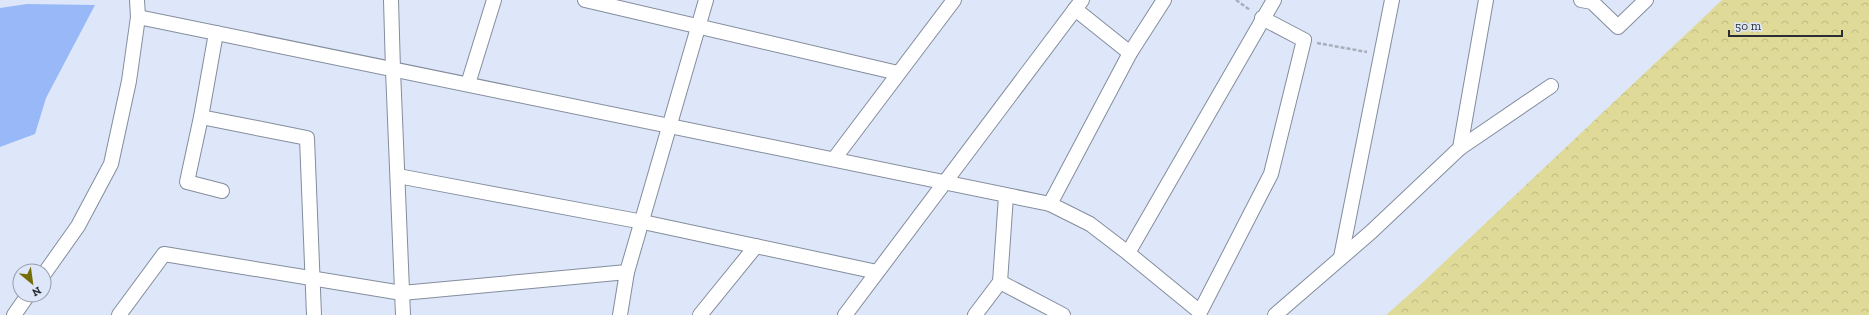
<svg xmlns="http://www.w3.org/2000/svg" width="1869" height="315" font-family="'Zilla Slab',serif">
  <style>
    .forest { fill: url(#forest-crowns) }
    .water { fill: #98b8f7 }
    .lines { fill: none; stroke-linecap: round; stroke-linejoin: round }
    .street-casing { stroke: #848d9d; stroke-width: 16 }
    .path { stroke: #a7aebc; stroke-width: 2.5; stroke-dasharray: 4 2; stroke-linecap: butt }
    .street { stroke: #fff; stroke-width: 14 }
  </style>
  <defs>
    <pattern id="forest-crowns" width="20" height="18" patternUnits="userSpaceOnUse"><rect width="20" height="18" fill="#dfda98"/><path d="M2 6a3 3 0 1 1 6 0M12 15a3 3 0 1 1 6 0" fill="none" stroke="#c0bb84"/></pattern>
  </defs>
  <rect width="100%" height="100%" fill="#dee7f9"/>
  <!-- forest -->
  <path class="forest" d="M 1722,0 L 1869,0 L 1869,315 L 1386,315 L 1421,284 Z"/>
  <!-- water -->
  <path class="water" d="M 27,4 L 95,5 L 46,98 L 35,134 L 0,147 L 0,8 Z"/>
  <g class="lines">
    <defs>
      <g id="street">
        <path d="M 391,0 L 393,70 L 403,315"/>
        <path d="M 585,0 L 898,73"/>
        <path d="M 1581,0 L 1592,2 L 1618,27 L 1646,0"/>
        <path d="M 1075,9 L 1130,53"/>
        <path d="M 138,17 L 1050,204 L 1090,224 L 1128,253 L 1274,0"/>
        <path d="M 216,33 L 201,117 L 187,182 L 222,191"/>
        <path d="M 468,84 L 494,0"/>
        <path d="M 201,117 L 307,138 L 314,315"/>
        <path d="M 1460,148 L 1486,0"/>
        <path d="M 834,159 L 954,0"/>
        <path d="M 398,176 L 643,222 L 877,272"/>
        <path d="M 1050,204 L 1130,53 L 1164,0"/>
        <path d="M 1128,253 L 1200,312 L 1271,174 L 1304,40 L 1262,18"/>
        <path d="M 1341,257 L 1392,0"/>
        <path d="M 44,274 L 78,226 L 111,164 L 129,81 L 138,17 L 137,0"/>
        <path d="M 1000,282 L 1006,196"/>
        <path d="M 14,315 L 28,295"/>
        <path d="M 119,315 L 164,254 L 402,293 L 627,272"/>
        <path d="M 620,315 L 627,272 L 706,0"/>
        <path d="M 700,315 L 756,246"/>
        <path d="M 845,315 L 1082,0"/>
        <path d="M 975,315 L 1000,282 L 1063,315"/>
        <path d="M 1275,315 L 1371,232 L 1460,148 L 1551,86"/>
      </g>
    </defs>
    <!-- street casing -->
    <use href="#street" class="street-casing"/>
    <!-- path -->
    <g class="path">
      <path d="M 1236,0 L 1250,10"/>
      <path d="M 1317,43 L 1367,52"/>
    </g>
    <!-- street -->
    <use href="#street" class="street"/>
  </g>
  <!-- north arrow -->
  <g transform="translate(32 283) rotate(151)"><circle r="19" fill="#dee7f9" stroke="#969daa"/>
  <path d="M0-3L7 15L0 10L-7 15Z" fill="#746c09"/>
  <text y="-6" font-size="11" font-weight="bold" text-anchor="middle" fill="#2a2e34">N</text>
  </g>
  <!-- scale -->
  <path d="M1729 30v6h113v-6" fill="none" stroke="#2a2e34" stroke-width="2"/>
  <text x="1735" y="30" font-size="12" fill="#2a2e34" stroke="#dee7f9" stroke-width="3" paint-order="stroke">50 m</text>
</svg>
